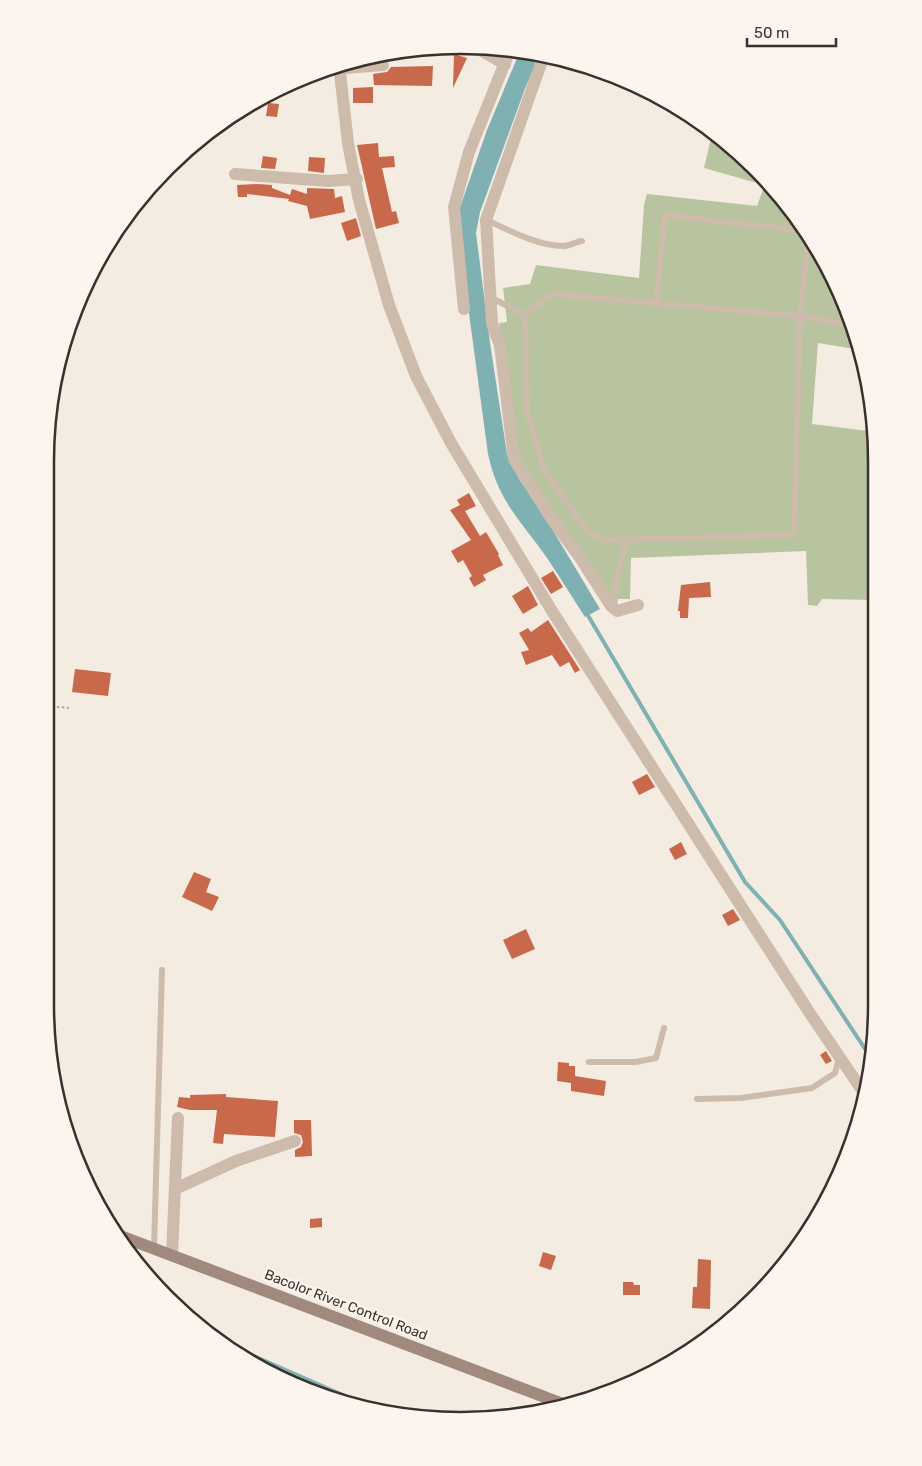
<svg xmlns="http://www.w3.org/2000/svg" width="922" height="1466" font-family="Rubik,sans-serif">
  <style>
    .green { fill: #b8c4a0 }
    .water { fill: #7fb0b2 }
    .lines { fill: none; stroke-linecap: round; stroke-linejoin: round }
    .stream { stroke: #7fb0b2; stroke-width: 4 }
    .building { fill: #c8694b }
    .path { stroke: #b9a596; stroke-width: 2; stroke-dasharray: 2.5 2.5; stroke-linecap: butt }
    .lane { stroke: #cdbbac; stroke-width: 6 }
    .street { stroke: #cdbbac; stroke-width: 12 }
    .secondary { stroke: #a18a7d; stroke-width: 12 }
    .labels { text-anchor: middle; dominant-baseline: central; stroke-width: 5; stroke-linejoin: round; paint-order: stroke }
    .street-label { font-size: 14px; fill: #3b302b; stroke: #fbf5ee }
    .rim { fill: none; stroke: #3b302b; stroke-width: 2.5 }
  </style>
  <rect width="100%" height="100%" fill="#f4ebe1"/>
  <!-- green -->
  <g class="green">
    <path d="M 713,130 L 774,187 L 775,188 L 704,168 Z"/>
    <path d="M 764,187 L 776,190 L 821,253 L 861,350 L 818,343 L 812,424 L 876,432 L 875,600 L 822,599 L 817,606 L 808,605 L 806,551 L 631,558 L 630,599 L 611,599 L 563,529 L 517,453 L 499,323 L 507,322 L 503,288 L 530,284 L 536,265 L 639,278 L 644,205 L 647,194 L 757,206 Z"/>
  </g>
  <!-- water -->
  <g class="water">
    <path d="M 520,51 L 540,54 L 526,86 L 480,212 L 476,233 L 490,343 L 507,454 L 518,477 L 549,524 L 600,609 L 585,617 C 572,597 560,577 547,558 C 521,521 498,501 488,454 L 466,291 L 458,213 L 487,130 Z"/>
    <path d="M 204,1332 L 375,1407 L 328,1399 Z"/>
  </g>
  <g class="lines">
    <!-- stream -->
    <path class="stream" d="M 586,612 L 745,882 L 780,920 L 873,1061"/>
  </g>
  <!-- building -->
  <g class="building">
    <path d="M 454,54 L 467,58 L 453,88 L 453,87 Z"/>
    <path d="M 433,66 L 432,86 L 374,85 L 373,74 L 387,72 L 391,67 Z"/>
    <path d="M 373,87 L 373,103 L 353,103 L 353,88 Z"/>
    <path d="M 268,103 L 279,104 L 277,117 L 266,116 Z"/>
    <path d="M 378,143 L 379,157 L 394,156 L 395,167 L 382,168 L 392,212 L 396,211 L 399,223 L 376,229 L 357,145 Z"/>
    <path d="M 263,156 L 277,158 L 275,169 L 261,168 Z"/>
    <path d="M 309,157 L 325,158 L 324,173 L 308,171 Z"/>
    <path d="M 258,184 L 272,185 L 272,188 L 290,195 L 292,189 L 307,194 L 307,188 L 334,189 L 335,198 L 342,196 L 345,212 L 310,219 L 307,206 L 288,201 L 289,199 L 247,194 L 247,197 L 238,197 L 237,185 Z"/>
    <path d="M 356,218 L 361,236 L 347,241 L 341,223 Z"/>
    <path d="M 469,493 L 476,506 L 465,511 L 480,536 L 486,532 L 499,554 L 498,555 L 503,565 L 483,575 L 486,580 L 474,587 L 469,578 L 472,576 L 463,560 L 458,563 L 451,551 L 471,540 L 450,510 L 460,505 L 457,500 Z"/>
    <path d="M 553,571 L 563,587 L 551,594 L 541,578 Z"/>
    <path d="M 710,582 L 711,597 L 689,598 L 688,618 L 680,618 L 680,611 L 678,611 L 681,585 Z"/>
    <path d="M 528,586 L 538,605 L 523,614 L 512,596 Z"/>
    <path d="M 548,620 L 580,670 L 575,673 L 569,662 L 560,667 L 552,655 L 526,665 L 521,652 L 529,650 L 519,633 L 528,628 L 531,632 Z"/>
    <path d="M 75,669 L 111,673 L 108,696 L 72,692 Z"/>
    <path d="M 647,774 L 655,787 L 639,795 L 632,782 Z"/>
    <path d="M 681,842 L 687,854 L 675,860 L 669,849 Z"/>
    <path d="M 194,872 L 211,879 L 206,892 L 219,897 L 212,911 L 182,897 Z"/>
    <path d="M 733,909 L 740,920 L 728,926 L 722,915 Z"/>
    <path d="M 526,929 L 535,949 L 512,959 L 503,940 Z"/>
    <path d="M 826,1051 L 832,1061 L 826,1064 L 820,1055 Z"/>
    <path d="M 558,1062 L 569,1063 L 569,1066 L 575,1066 L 575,1076 L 606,1081 L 604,1096 L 571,1091 L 571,1083 L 557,1081 Z"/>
    <path d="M 226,1094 L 226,1097 L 278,1101 L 275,1137 L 224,1134 L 223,1144 L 213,1143 L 217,1110 L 190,1110 L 177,1107 L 179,1097 L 190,1098 L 190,1095 Z"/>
    <path d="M 294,1120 L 311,1120 L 312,1156 L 295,1157 L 295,1150 L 301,1147 L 303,1142 L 301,1135 L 294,1133 Z"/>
    <path d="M 322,1218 L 322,1227 L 310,1228 L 310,1219 Z"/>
    <path d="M 543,1252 L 556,1256 L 551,1270 L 539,1266 Z"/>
    <path d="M 698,1259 L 711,1260 L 710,1309 L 692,1308 L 693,1287 L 697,1287 Z"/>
    <path d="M 623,1282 L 633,1282 L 634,1285 L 640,1285 L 640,1295 L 623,1295 Z"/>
  </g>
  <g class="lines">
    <!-- path -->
    <path class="path" d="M 47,706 L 69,708"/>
    <!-- lane -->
    <g class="lane">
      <path d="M 740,155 L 743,166"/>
      <path d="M 486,220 C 509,230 537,246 563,246 C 569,246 576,242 582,241"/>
      <path d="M 490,297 L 525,315"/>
      <path d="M 656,303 L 665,215 L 805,231"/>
      <path d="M 525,315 L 527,412 L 544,470 L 588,532 L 606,540 L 794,535 L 800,316 L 809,236"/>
      <path d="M 525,315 L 552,294 L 800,316 L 851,325"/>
      <path d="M 614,607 L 617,576 L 627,539"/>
      <path d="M 589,1062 L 636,1062 L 656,1058 L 664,1028"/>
      <path d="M 697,1099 L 741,1098 L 812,1088 L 835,1073 L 839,1058"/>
      <path d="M 154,1248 L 162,970"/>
    </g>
    <!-- street -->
    <g class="street">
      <path d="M 473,46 L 505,64"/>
      <path d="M 544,55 L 486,220 L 492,324 L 500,345 L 514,459 L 551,518 L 581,559 L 611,606 L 617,611 L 638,605"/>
      <path d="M 339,64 L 348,143 L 359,200 L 389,305 L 416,376 L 451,443 L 552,611 L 809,1012 L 864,1093"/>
      <path d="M 321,70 L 383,65"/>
      <path d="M 235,174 L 328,181 L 357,179"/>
      <path d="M 464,309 L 454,207 L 469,152 L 510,50"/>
      <path d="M 175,1189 L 236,1161 L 295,1141"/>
      <path d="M 172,1255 L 178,1118"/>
    </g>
    <!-- secondary -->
    <path class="secondary" d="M 118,1235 L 563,1404"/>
  </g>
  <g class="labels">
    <!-- street labels -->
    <g class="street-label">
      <text transform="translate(346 1305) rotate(21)">Bacolor River Control Road</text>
    </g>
  </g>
  <!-- crop -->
  <path d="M0 0H922V1466H0ZM461 54H461A407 407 0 0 1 868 461V1005A407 407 0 0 1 461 1412H461A407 407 0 0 1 54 1005V461A407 407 0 0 1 461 54Z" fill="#fbf5ee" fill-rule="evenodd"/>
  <path class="rim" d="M461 54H461A407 407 0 0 1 868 461V1005A407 407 0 0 1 461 1412H461A407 407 0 0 1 54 1005V461A407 407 0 0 1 461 54Z"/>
  <!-- scale -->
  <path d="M747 38v8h89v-8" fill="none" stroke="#3b302b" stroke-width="2.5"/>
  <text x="754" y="38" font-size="15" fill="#3b302b" stroke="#fbf5ee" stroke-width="4" paint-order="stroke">50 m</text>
</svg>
